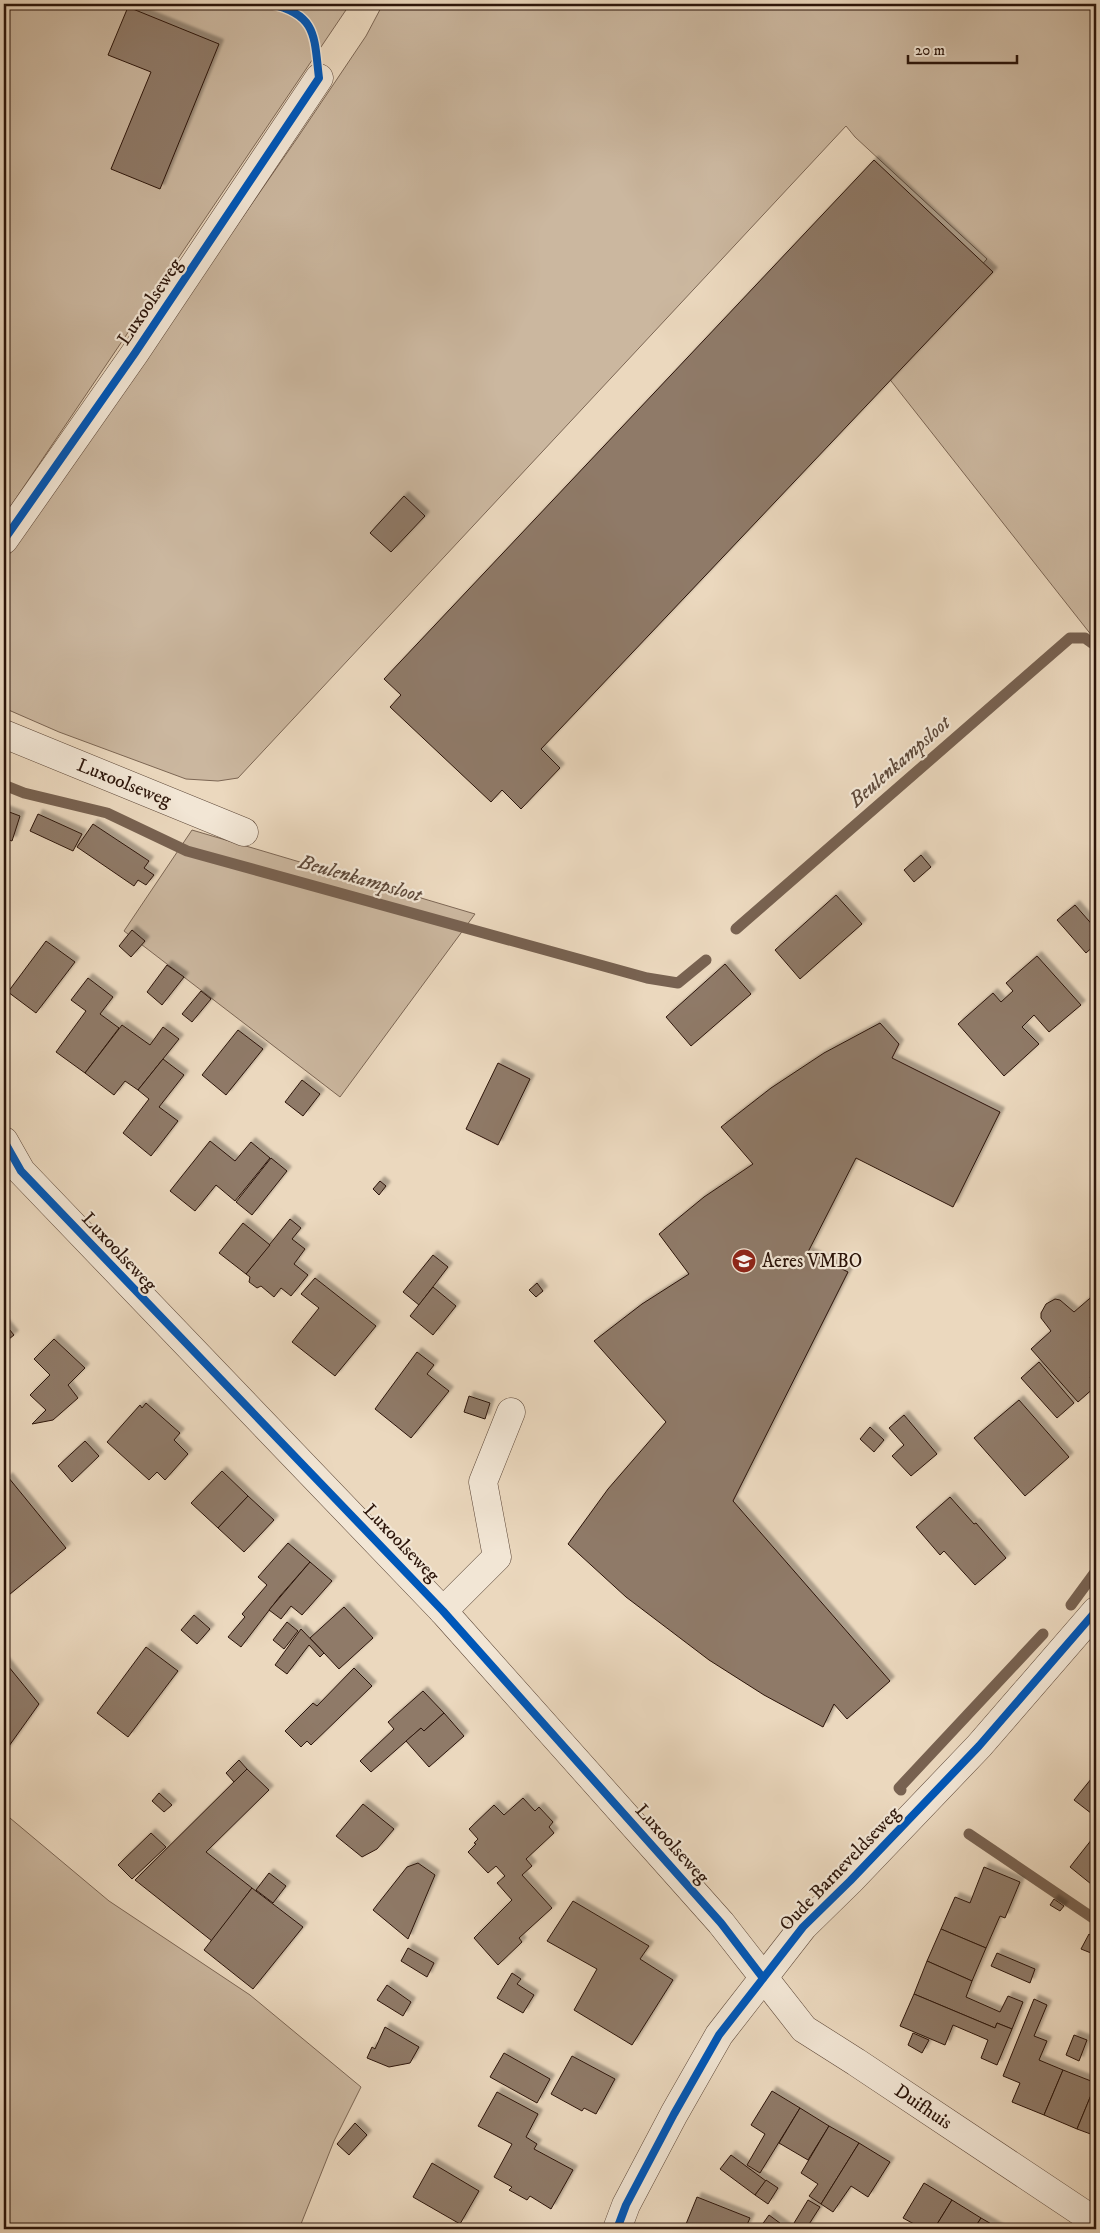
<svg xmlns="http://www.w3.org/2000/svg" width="1100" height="2233" font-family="'IM FELL DW Pica',serif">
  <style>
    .green { fill: #cbb79f; stroke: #7c6654 }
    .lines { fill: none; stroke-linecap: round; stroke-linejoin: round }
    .stream { stroke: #786251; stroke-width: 11 }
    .building { fill: #8f7a68; stroke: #2c150a; filter: url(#shadow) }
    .minor-casing { stroke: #5c4637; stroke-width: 29 }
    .minor { stroke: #f2e6d5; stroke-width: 28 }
    .cycleway-casing { stroke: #f2e6d5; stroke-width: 11 }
    .cycleway { stroke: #0057b8; stroke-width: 8 }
    .labels { text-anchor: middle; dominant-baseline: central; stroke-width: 4.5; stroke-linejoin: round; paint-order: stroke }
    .street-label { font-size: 19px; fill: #2c150a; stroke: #f2e6d5 }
    .poi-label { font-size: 19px; fill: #2c150a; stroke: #f2e6d5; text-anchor: start }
    .water-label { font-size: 20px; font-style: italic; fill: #5e493a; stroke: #f2e6d5 }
  </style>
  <defs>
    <filter id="shadow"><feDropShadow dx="4.5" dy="-4.5" stdDeviation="1" flood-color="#0004"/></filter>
  </defs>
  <rect width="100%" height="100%" fill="#ebd8be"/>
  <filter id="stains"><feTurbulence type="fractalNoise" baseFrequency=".004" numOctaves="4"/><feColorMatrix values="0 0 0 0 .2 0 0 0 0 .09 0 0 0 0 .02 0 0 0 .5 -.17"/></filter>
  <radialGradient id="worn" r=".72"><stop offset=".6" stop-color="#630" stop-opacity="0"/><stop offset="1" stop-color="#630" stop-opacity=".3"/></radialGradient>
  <!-- green -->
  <g class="green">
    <path d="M 4,4 L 350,4 L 4,516 Z"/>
    <path d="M 383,4 L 1096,4 L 1096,641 L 884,372 L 987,259 L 855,137 L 846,126 L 238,778 L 218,781 L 186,779 L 59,732 L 4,708 L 4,562 L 298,137 L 366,36 Z"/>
    <path d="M 192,830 L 475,914 L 340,1097 L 124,931 Z"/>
    <path d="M 4,1813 L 109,1901 L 250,1995 L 361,2087 L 334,2141 L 299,2229 L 4,2229 Z"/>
  </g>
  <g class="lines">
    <!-- stream -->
    <g class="stream">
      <path d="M 4,785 L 24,793 L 107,813 L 187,851 L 647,978 L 678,983 L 706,960"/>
      <path d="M 736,929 L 1070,638 L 1085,638 L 1092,643"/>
      <path d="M 1071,1605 L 1096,1571"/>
      <path d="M 901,1790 L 899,1788 L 1043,1634"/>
      <path d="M 969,1834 L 1096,1920"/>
    </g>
  </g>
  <!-- building -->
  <g class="building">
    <path d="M 128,7 L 219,44 L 160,189 L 111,169 L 151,72 L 108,55 Z"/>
    <path d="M 874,160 L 993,272 L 541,749 L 560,768 L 521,809 L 502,790 L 491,802 L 390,707 L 401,695 L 384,679 Z"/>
    <path d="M 404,496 L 425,516 L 391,552 L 370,533 Z"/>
    <path d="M 4,810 L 20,816 L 12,841 L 4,838 Z"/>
    <path d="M 38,814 L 82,834 L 73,851 L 30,831 Z"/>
    <path d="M 93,824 L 149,861 L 144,868 L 154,875 L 146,885 L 138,880 L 134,886 L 77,847 Z"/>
    <path d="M 921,855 L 931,867 L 914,882 L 904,870 Z"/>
    <path d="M 836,895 L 862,924 L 800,979 L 775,950 Z"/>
    <path d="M 1075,905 L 1096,929 L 1096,944 L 1086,953 L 1057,920 Z"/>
    <path d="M 132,930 L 145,941 L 131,957 L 119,946 Z"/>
    <path d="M 46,941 L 75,962 L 36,1013 L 8,992 Z"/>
    <path d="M 1037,956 L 1081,1005 L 1049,1032 L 1034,1015 L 1022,1027 L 1039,1044 L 1004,1076 L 958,1024 L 993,993 L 1001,1002 L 1013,991 L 1006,983 Z"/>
    <path d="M 725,964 L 751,994 L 691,1046 L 666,1017 Z"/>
    <path d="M 167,965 L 184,977 L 162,1005 L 147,992 Z"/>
    <path d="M 88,978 L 113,997 L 100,1014 L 119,1028 L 85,1073 L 56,1052 L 86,1011 L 71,1000 Z"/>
    <path d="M 201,991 L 211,999 L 192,1022 L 182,1014 Z"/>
    <path d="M 880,1023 L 899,1044 L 892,1058 L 1000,1112 L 953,1207 L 856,1158 L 808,1252 L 848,1272 L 733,1501 L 890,1681 L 847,1719 L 834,1704 L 823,1727 L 764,1695 L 709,1660 L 626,1597 L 568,1544 L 608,1489 L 666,1422 L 594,1341 L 642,1304 L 689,1274 L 659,1234 L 704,1197 L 753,1164 L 721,1127 L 771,1088 L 824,1053 Z"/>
    <path d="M 122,1025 L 150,1045 L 163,1027 L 179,1039 L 138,1090 L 125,1081 L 114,1095 L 85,1073 Z"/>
    <path d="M 238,1030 L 263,1049 L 226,1095 L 202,1075 Z"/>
    <path d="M 163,1059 L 184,1075 L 159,1107 L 178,1121 L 151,1156 L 123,1133 L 149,1099 L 138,1090 Z"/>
    <path d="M 498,1063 L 530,1079 L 498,1145 L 466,1129 Z"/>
    <path d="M 302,1080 L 320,1094 L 303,1116 L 285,1102 Z"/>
    <path d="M 210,1141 L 235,1161 L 251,1142 L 270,1158 L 235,1201 L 216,1185 L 195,1211 L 170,1191 Z"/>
    <path d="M 271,1158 L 287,1171 L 252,1215 L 236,1202 Z"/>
    <path d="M 380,1181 L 386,1186 L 379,1195 L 373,1189 Z"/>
    <path d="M 290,1219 L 301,1228 L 292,1239 L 305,1249 L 294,1264 L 308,1275 L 291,1296 L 281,1288 L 274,1297 L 261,1286 L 257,1288 L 249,1282 L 250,1277 L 246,1274 Z"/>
    <path d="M 243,1223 L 270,1245 L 246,1274 L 219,1253 Z"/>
    <path d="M 433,1255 L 448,1267 L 419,1305 L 403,1292 Z"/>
    <path d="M 315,1278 L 376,1326 L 335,1376 L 292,1342 L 319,1308 L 301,1294 Z"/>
    <path d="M 537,1283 L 543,1291 L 536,1297 L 529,1290 Z"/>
    <path d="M 433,1287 L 456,1306 L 433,1335 L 410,1316 Z"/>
    <path d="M 1096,1293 L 1096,1377 L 1090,1377 L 1096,1386 L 1078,1402 L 1031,1349 L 1051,1331 L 1041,1318 L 1041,1313 L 1046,1304 L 1055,1299 L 1060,1300 L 1074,1312 Z"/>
    <path d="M 4,1323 L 14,1335 L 4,1343 Z"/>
    <path d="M 54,1339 L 85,1368 L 68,1385 L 78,1398 L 53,1420 L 32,1424 L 46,1410 L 30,1395 L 50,1375 L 34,1359 Z"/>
    <path d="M 417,1352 L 434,1365 L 427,1374 L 449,1391 L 411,1438 L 375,1409 Z"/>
    <path d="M 1039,1362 L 1074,1403 L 1057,1418 L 1021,1378 Z"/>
    <path d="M 469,1396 L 490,1403 L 485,1419 L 464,1412 Z"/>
    <path d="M 1019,1400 L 1069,1457 L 1025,1496 L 974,1438 Z"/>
    <path d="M 146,1403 L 180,1433 L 174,1440 L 188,1454 L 165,1480 L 157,1472 L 149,1480 L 107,1442 L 140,1405 L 142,1408 Z"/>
    <path d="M 904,1415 L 937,1454 L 911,1476 L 892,1456 L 904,1445 L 889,1428 Z"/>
    <path d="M 870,1427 L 884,1440 L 874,1452 L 860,1439 Z"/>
    <path d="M 85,1441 L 99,1456 L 72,1482 L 58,1466 Z"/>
    <path d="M 222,1471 L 248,1496 L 218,1528 L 191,1503 Z"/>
    <path d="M 8,1477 L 66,1548 L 4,1599 L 4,1481 Z"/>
    <path d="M 248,1496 L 274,1520 L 244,1552 L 218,1528 Z"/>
    <path d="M 950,1497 L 974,1524 L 976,1523 L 1006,1558 L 975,1585 L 944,1551 L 940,1555 L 916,1527 Z"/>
    <path d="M 288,1543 L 310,1562 L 280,1596 L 241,1647 L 228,1637 L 245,1617 L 242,1614 L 267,1585 L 258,1577 Z"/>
    <path d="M 310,1562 L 332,1581 L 302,1615 L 291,1606 L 281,1619 L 269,1610 Z"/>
    <path d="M 344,1607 L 373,1638 L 339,1669 L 310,1638 Z"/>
    <path d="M 194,1615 L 210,1629 L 197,1644 L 181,1630 Z"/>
    <path d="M 287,1622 L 298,1631 L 284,1649 L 273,1640 Z"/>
    <path d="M 301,1629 L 324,1653 L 320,1657 L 309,1645 L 287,1674 L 275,1665 Z"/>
    <path d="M 146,1647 L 178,1671 L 128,1737 L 97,1713 Z"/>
    <path d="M 4,1661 L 39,1704 L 4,1753 Z"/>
    <path d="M 354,1668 L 372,1686 L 311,1745 L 307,1741 L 301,1747 L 285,1731 L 313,1703 L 317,1706 Z"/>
    <path d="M 423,1691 L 444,1713 L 424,1731 L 421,1728 L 371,1772 L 360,1761 L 394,1729 L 388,1722 Z"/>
    <path d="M 444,1713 L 464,1736 L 429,1767 L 406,1741 L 421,1728 L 424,1731 Z"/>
    <path d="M 239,1760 L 247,1769 L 234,1782 L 226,1773 Z"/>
    <path d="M 247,1769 L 269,1790 L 206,1852 L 252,1888 L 212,1941 L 135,1880 Z"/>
    <path d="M 1096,1773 L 1096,1817 L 1074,1800 Z"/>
    <path d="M 159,1793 L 172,1805 L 164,1812 L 152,1801 Z"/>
    <path d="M 523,1798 L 535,1811 L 539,1807 L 553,1822 L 549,1827 L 554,1833 L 526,1859 L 532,1866 L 522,1875 L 552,1908 L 519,1938 L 522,1942 L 498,1965 L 474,1938 L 512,1900 L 497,1883 L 505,1876 L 496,1866 L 488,1873 L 468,1852 L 476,1844 L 474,1843 L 478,1839 L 469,1829 L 494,1805 L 504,1815 Z"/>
    <path d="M 363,1804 L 394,1829 L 377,1849 L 362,1857 L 336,1836 Z"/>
    <path d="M 151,1833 L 166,1847 L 132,1879 L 118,1865 Z"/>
    <path d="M 1096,1834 L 1096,1888 L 1070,1867 Z"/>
    <path d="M 418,1863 L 435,1875 L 408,1939 L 373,1910 L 407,1867 Z"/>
    <path d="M 984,1867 L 1020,1882 L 1005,1918 L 1000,1916 L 986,1948 L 941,1929 L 955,1897 L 970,1903 Z"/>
    <path d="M 269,1873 L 286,1886 L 273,1903 L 256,1890 Z"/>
    <path d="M 252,1888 L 303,1927 L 253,1989 L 204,1950 Z"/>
    <path d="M 1054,1899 L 1064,1906 L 1060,1911 L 1050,1905 Z"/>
    <path d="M 573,1901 L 649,1946 L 640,1959 L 673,1980 L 632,2045 L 574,2010 L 597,1969 L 547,1941 Z"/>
    <path d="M 941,1929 L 986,1948 L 972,1981 L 927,1961 Z"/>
    <path d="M 1089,1934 L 1096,1939 L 1096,1955 L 1081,1949 Z"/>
    <path d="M 408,1948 L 434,1963 L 427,1977 L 401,1961 Z"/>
    <path d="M 997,1953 L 1035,1969 L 1030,1983 L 991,1966 Z"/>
    <path d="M 927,1961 L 972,1981 L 966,1997 L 1000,2012 L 1008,1996 L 1023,2002 L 1012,2029 L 997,2023 L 995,2028 L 914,1994 Z"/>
    <path d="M 512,1973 L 521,1979 L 517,1984 L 534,1995 L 523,2013 L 497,1998 Z"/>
    <path d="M 387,1985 L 411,2002 L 403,2016 L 377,2000 Z"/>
    <path d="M 914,1994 L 995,2028 L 997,2023 L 1012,2029 L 997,2065 L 981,2058 L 988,2040 L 953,2025 L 945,2045 L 900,2026 Z"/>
    <path d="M 1034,1999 L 1047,2005 L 1034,2036 L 1047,2041 L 1039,2060 L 1063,2070 L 1044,2115 L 1012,2102 L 1020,2083 L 1003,2076 Z"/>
    <path d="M 385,2027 L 419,2047 L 410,2063 L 389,2067 L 367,2058 L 372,2047 L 375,2049 Z"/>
    <path d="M 913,2033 L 929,2040 L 922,2053 L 908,2045 Z"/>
    <path d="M 1074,2035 L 1087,2040 L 1079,2061 L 1066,2055 Z"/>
    <path d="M 504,2053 L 550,2079 L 537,2103 L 490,2077 Z"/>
    <path d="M 572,2056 L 615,2079 L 596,2114 L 584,2108 L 582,2111 L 551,2094 Z"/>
    <path d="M 1063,2070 L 1096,2083 L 1077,2129 L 1044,2115 Z"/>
    <path d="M 1096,2083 L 1096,2136 L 1077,2129 Z"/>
    <path d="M 772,2091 L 800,2108 L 760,2173 L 747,2165 L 765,2134 L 751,2125 Z"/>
    <path d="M 497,2092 L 538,2114 L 526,2137 L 537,2144 L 534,2149 L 573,2170 L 551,2209 L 530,2196 L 527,2200 L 509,2190 L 512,2187 L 494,2177 L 512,2144 L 478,2126 Z"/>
    <path d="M 800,2108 L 829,2126 L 808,2160 L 779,2143 Z"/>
    <path d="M 355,2123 L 367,2135 L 349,2155 L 337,2144 Z"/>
    <path d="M 829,2126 L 859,2143 L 821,2204 L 809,2196 L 818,2184 L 801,2173 Z"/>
    <path d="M 859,2143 L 890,2162 L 868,2197 L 851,2186 L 833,2212 L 821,2204 Z"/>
    <path d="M 731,2155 L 766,2181 L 755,2195 L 720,2169 Z"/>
    <path d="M 432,2163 L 479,2191 L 460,2224 L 413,2197 Z"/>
    <path d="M 766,2180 L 778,2188 L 768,2204 L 755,2195 Z"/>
    <path d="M 924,2183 L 952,2200 L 934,2229 L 923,2229 L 903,2218 Z"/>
    <path d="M 697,2197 L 750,2218 L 745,2229 L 684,2229 Z"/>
    <path d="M 808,2200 L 820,2207 L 806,2229 L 794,2229 L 791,2228 Z"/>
    <path d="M 952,2200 L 981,2218 L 974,2229 L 934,2229 Z"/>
    <path d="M 769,2215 L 788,2229 L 759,2229 Z"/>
    <path d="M 981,2218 L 1000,2229 L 974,2229 Z"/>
  </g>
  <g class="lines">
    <defs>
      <g id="minor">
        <path d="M 4,540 L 135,353 L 319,78"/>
        <path d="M 4,734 L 244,832"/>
        <path d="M 4,1141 L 21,1171 L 443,1611 L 721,1923 L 804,2029 L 856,2062 L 1096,2222"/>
        <path d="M 443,1611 L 497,1557 L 483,1482 L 511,1412"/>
        <path d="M 617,2229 L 626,2205 L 674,2114 L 719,2035 L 803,1927 L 850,1881 L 979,1746 L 1096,1611"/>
      </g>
    </defs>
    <!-- minor casing -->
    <use href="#minor" class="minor-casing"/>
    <!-- minor -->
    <use href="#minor" class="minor"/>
    <defs>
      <g id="cycleway">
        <path d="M 4,540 L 135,353 L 319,78 C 314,38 318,15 271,4"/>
        <path d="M 4,1141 L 21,1171 L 443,1611 L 721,1923 L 763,1978"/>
        <path d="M 617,2229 L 626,2205 L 674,2114 L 719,2035 L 803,1927 L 850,1881 L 979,1746 L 1096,1611"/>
      </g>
    </defs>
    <!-- cycleway casing -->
    <use href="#cycleway" class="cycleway-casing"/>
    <!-- cycleway -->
    <use href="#cycleway" class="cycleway"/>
  </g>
  <!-- icons -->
  <defs>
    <symbol id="school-disc" viewBox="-11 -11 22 22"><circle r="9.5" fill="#8f2418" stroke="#f2e6d5"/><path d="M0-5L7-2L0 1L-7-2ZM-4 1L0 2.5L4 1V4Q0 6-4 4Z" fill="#fff"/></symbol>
  </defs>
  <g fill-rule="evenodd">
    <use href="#school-disc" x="730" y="1247" width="28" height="28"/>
  </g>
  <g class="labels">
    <!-- street labels -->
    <g class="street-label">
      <text transform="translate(150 302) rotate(-56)">Luxoolseweg</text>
      <text transform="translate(124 783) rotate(22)">Luxoolseweg</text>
      <text transform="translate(119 1252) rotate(47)">Luxoolseweg</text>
      <text transform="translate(401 1543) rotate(46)">Luxoolseweg</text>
      <text transform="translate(672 1844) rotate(48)">Luxoolseweg</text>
      <text transform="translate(840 1869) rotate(-46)">Oude Barneveldseweg</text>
      <text transform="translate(923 2107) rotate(34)">Duifhuis</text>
    </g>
    <!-- poi labels -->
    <g class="poi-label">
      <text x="762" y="1261">Aeres VMBO</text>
    </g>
    <!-- water labels -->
    <g class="water-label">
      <text transform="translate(900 762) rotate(-41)">Beulenkampsloot</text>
      <text transform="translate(360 879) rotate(16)">Beulenkampsloot</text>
    </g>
  </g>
  <!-- margin -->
  <rect width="1100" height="2233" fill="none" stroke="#ebd8be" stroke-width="20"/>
  <rect x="5" y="5" width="1090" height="2223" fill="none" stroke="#2c150a" stroke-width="2.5"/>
  <rect x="10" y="10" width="1080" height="2213" fill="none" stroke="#2c150a"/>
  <!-- scale -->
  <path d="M908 55v8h109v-8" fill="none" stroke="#2c150a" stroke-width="2.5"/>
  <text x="915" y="55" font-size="15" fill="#2c150a" stroke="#f2e6d5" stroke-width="4" paint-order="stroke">20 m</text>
  <rect width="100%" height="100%" filter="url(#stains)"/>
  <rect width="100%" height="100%" fill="url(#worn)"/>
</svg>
